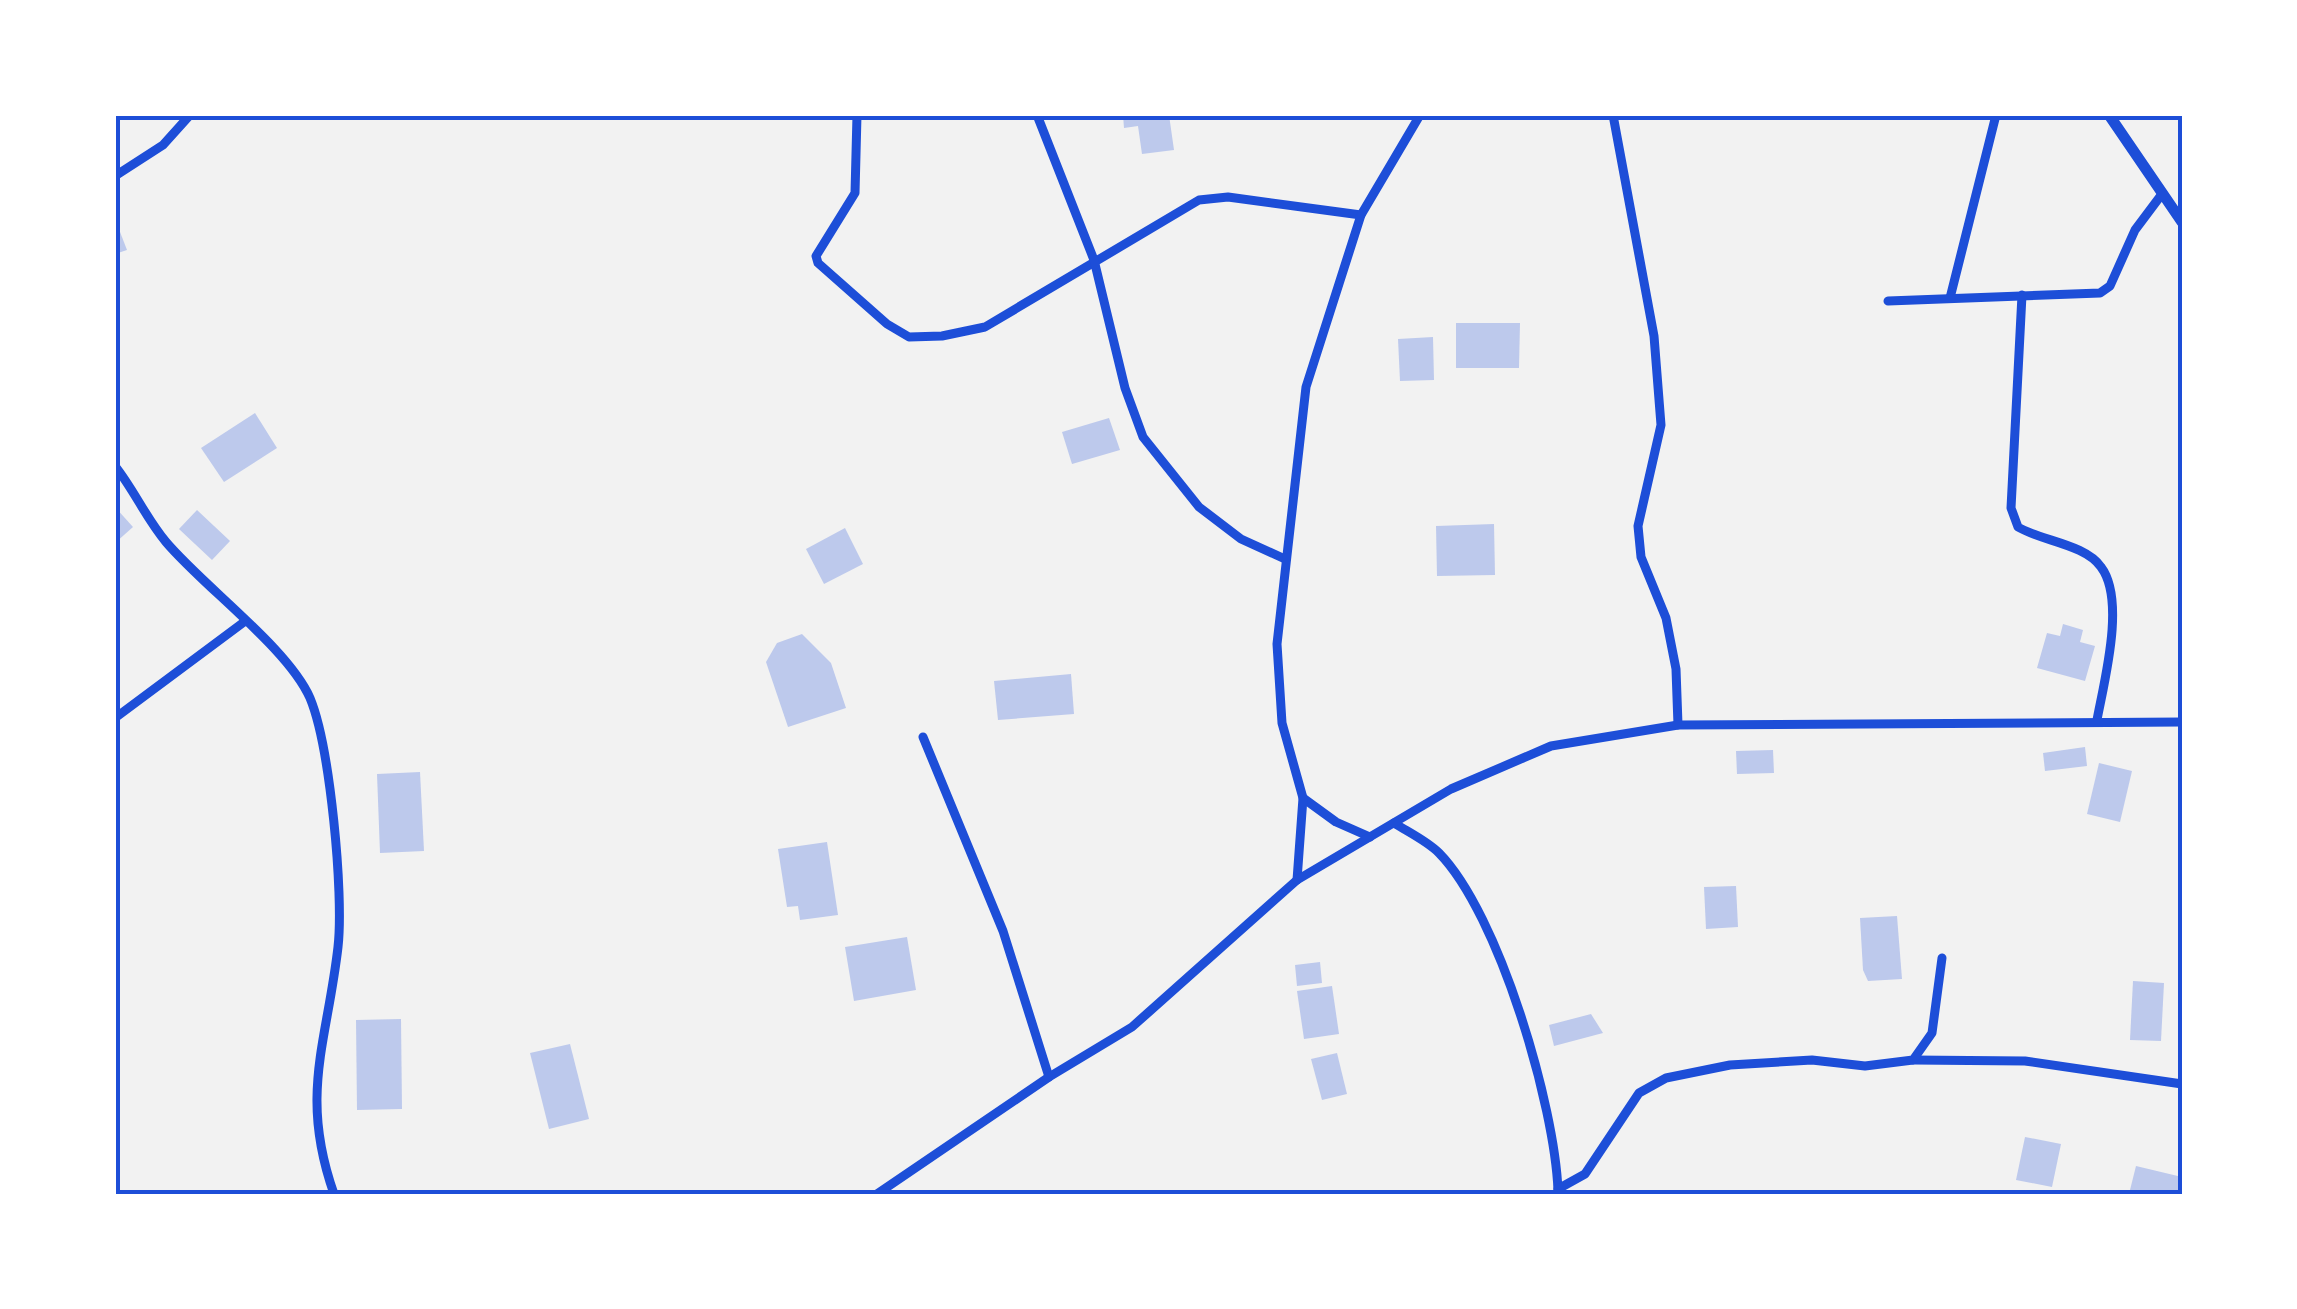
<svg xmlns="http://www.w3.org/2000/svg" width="2297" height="1309" font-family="'Varela Round',sans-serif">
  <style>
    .building { fill: #bdc9ec }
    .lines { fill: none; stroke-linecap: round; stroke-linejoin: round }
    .minor { stroke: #1d4ed8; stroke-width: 9 }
    .tertiary { stroke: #1d4ed8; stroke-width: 11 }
    .neatline { fill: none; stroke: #1d4ed8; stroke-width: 4 }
  </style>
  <rect width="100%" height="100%" fill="#f2f2f2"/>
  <!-- building -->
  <g class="building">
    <path d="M 1123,115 L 1169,115 L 1174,150 L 1142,154 L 1138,126 L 1124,128 Z"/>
    <path d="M 115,219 L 127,250 L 115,254 Z"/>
    <path d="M 1456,323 L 1520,323 L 1519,368 L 1456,368 Z"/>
    <path d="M 1433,337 L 1434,380 L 1400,381 L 1398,339 Z"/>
    <path d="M 255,413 L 277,448 L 224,482 L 201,448 Z"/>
    <path d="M 1109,418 L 1120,450 L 1072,464 L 1062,432 Z"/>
    <path d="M 115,507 L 133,527 L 115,543 Z"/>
    <path d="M 197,510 L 230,541 L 212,560 L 179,529 Z"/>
    <path d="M 1494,524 L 1495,575 L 1437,576 L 1436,526 Z"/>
    <path d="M 845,528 L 863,564 L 824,584 L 806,549 Z"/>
    <path d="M 2063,624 L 2083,630 L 2080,642 L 2095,646 L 2085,681 L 2037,668 L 2047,633 L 2060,636 Z"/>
    <path d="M 802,634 L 831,663 L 846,708 L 788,727 L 766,662 L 777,643 Z"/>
    <path d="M 1071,674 L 1074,714 L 998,720 L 994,681 Z"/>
    <path d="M 2085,747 L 2087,766 L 2045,771 L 2043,753 Z"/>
    <path d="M 1773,750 L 1774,773 L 1737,774 L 1736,751 Z"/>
    <path d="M 2099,763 L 2132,771 L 2120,822 L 2087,814 Z"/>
    <path d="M 420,772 L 424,851 L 380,853 L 377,774 Z"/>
    <path d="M 827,842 L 838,915 L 800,920 L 798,906 L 787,907 L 778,849 Z"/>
    <path d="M 1736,886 L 1738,927 L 1706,929 L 1704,887 Z"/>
    <path d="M 1897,916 L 1902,979 L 1868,981 L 1863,970 L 1860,918 Z"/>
    <path d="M 907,937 L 916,990 L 854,1001 L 845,947 Z"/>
    <path d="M 1320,962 L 1322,983 L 1297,986 L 1295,965 Z"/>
    <path d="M 2133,981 L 2164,983 L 2161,1041 L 2130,1040 Z"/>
    <path d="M 1332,986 L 1339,1034 L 1304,1039 L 1297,991 Z"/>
    <path d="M 1591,1014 L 1603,1033 L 1554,1046 L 1549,1025 Z"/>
    <path d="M 401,1019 L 402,1109 L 357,1110 L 356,1020 Z"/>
    <path d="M 570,1044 L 589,1119 L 549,1129 L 530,1053 Z"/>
    <path d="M 1337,1053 L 1347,1094 L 1322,1100 L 1311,1059 Z"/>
    <path d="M 2025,1137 L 2061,1144 L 2052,1187 L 2016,1180 Z"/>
    <path d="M 2136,1166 L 2182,1177 L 2182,1194 L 2129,1194 Z"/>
  </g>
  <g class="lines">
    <!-- minor -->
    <g class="minor">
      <path d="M 857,115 L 855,193 L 816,256 L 818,263 L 887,324 L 909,337 L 942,336 L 985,327 L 1199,200 L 1228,197 L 1361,215"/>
      <path d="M 1037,115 L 1094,260 L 1125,388 L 1143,437 L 1199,507 L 1241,539 L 1285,559"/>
      <path d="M 1613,115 L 1654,336 L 1661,425 L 1638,526 L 1641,557 L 1666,618 L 1676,669 L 1678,725"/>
      <path d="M 115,176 L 163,145 L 190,115"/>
      <path d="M 2022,295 L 2011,508 L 2018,527 C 2041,541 2085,544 2101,567 C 2126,600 2104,682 2097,720"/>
      <path d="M 1950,298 L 1996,115"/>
      <path d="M 1888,301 L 2100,293 L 2110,286 L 2135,230 L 2162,194"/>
      <path d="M 115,466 C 134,490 146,518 166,542 C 204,587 288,648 310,698 C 330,746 344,894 338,947 C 327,1043 299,1095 334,1194"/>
      <path d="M 115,718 L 244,622"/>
      <path d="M 923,737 L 1003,931 L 1049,1077"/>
      <path d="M 1303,798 L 1336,822 L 1370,837"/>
      <path d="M 1394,823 C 1408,832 1427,841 1439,853 C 1499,914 1555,1106 1558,1191"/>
      <path d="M 1297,880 L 1303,798 L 1282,723 L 1277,644 L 1306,387 L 1361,215 L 1420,115"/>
      <path d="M 1913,1060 L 2025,1061 L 2182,1084"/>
      <path d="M 1558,1189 L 1585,1174 L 1639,1093 L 1666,1078 L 1730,1065 L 1812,1060 L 1865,1066 L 1913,1060 L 1932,1033 L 1942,958"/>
      <path d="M 877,1194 L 1049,1077 L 1132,1027 L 1297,880 L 1451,789 L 1551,746 L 1678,725 L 2182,722"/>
    </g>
    <!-- tertiary -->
    <path class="tertiary" d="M 2109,115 L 2182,222"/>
  </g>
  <!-- border -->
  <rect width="2297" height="1309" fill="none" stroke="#ffffff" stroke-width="235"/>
  <rect x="118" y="118" width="2062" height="1074" class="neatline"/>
</svg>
